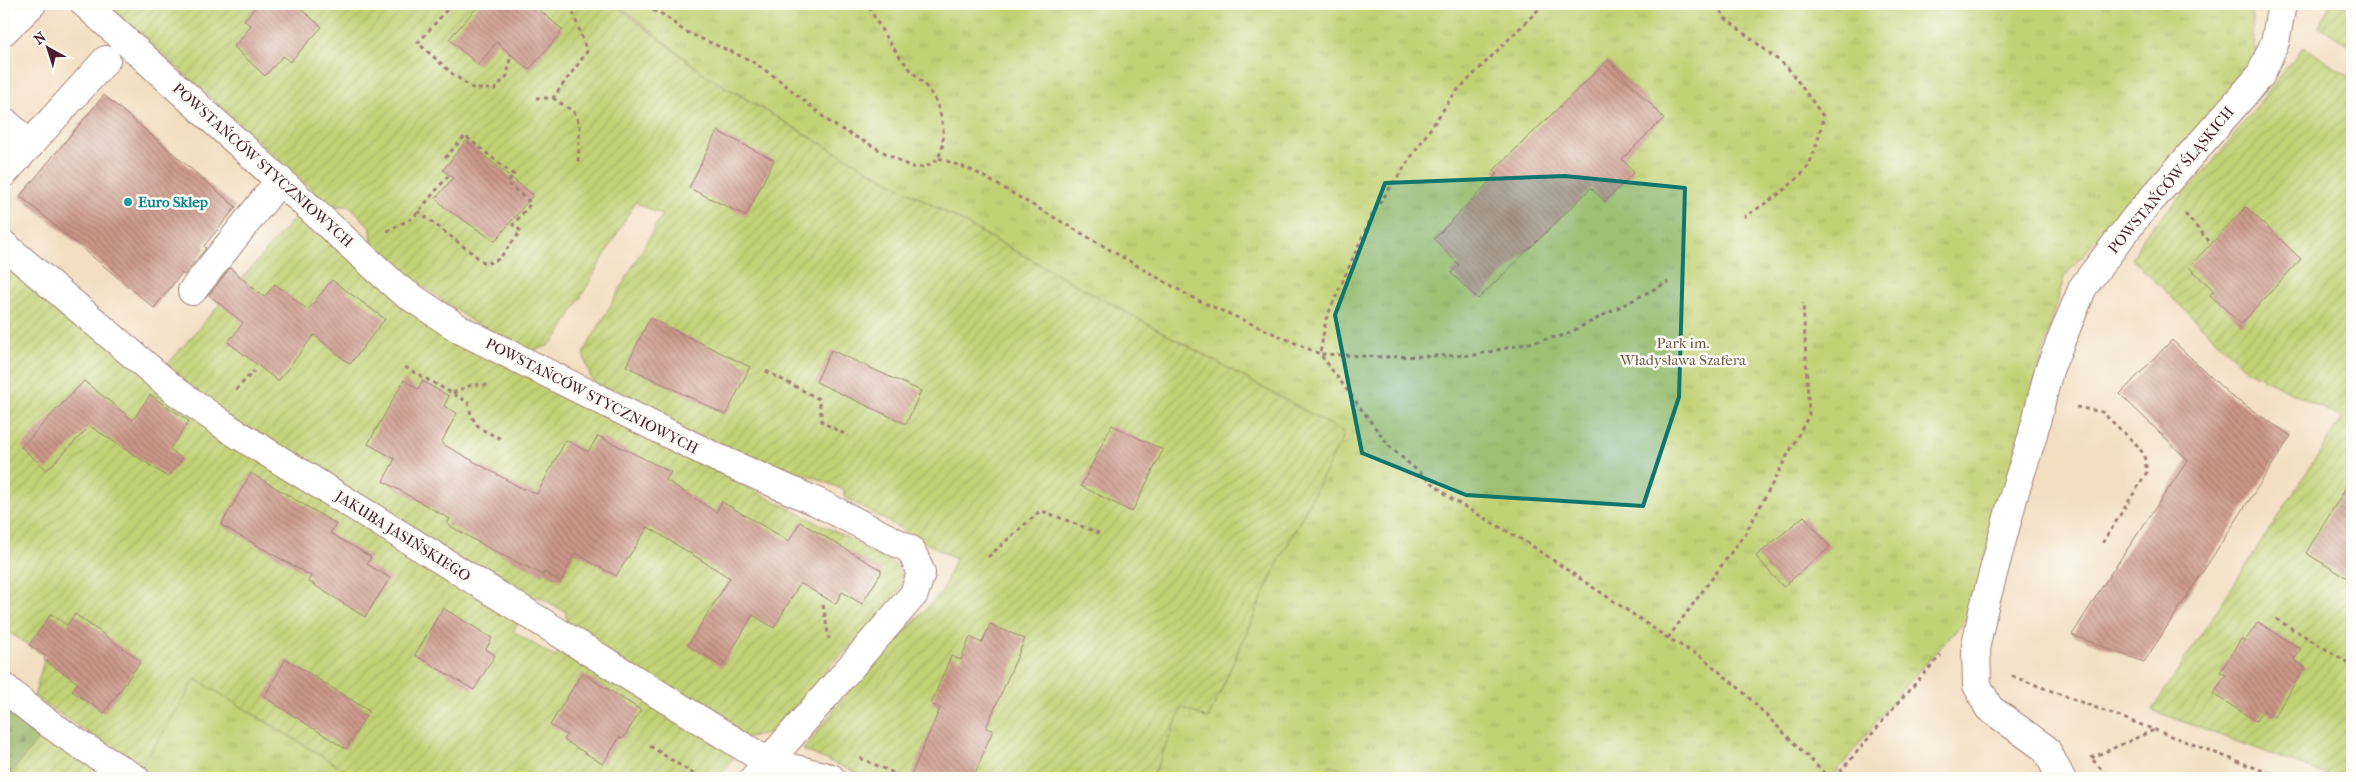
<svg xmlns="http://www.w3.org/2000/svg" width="2356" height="782" font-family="'IM FELL French Canon',serif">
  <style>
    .grass { fill: url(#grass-tufts); stroke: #867850 }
    .forest { fill: url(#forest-firs); stroke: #716a48 }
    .garden { fill: url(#garden-furrows); stroke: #867850 }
    .building { fill: url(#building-back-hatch) }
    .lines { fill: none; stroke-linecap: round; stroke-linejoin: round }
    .minor-casing { stroke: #9e7e76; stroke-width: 30 }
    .path { stroke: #9e7e76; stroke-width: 3; stroke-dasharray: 4 4; stroke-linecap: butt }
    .minor { stroke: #fff; stroke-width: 28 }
    .marked { fill: #0f766e; fill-opacity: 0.2; stroke: #0f766e; stroke-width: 4; stroke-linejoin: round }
    .culture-dot { fill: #0f9aa8; stroke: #fdfcf7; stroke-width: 2 }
    .labels { text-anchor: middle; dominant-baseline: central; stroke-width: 5; stroke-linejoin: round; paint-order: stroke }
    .street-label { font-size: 15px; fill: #4a1f2b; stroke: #fdfcf7 }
    .culture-label { font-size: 15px; font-weight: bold; fill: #0d838f; stroke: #fdfcf7; text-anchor: start }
    .park-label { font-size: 15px; fill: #6e5541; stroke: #fdfcf7 }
  </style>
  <defs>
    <pattern id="grass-tufts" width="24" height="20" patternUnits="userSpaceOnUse" patternTransform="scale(1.25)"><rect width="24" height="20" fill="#c1d275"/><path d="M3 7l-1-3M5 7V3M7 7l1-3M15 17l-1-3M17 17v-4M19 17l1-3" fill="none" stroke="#a7b465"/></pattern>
    <pattern id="forest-firs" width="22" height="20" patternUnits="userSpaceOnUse" patternTransform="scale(1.25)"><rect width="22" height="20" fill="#98b466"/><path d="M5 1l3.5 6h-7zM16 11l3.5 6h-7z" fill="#7e9254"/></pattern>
    <pattern id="garden-furrows" width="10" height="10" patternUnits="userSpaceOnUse" patternTransform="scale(1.25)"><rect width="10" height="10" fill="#c1d275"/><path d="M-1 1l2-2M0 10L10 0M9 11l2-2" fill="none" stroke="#a7b465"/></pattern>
    <pattern id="building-back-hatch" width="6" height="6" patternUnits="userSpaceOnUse" patternTransform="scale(1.25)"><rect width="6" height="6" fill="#cb9788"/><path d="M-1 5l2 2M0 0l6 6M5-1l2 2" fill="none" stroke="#a77b6f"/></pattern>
  </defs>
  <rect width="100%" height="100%" fill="#fdfcf7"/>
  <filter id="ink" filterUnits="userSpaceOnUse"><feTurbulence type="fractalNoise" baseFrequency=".02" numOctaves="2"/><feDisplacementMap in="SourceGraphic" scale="10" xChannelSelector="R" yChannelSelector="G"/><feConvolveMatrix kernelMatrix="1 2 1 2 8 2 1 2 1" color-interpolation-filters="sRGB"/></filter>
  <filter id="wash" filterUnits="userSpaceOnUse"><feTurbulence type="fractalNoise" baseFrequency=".0096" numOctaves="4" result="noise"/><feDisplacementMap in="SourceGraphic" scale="20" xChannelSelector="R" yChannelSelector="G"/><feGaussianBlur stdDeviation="1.12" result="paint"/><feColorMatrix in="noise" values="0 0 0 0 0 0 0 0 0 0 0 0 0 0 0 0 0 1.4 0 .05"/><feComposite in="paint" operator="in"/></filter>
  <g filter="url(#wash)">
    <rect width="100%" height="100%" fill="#f3dec1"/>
    <!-- grass -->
    <g class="grass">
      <path d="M 617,4 L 2245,4 L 2253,16 L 2252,34 L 2259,60 L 2239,88 L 2130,201 L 2064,277 L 1970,616 L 1902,689 L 1832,778 L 1362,778 L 1330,765 L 1323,778 L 1152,778 L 1182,707 L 1208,719 L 1273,573 L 1345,433 L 827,147 L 707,76 Z"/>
      <path d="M 196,679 L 358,778 L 159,778 L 141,768 Z"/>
    </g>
    <!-- forest -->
    <path class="forest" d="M 4,700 L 43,734 L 7,778 L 4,778 Z"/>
    <!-- garden -->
    <g class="garden">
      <path d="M 107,4 L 614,4 L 707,76 L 827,147 L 1345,433 L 1273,573 L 1208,719 L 1182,707 L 1152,778 L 869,778 L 803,750 L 856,682 L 942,592 L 955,559 L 844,497 L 844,490 L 809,475 L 794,477 L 680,431 L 592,381 L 583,354 L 662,215 L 635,202 L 559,335 L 548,346 L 532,351 L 473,322 L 410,277 L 372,246 L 371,228 L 350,206 L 330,206 Z"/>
      <path d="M 2330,4 L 2352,4 L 2352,48 L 2319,26 Z"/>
      <path d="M 2303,47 L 2352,78 L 2352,778 L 2336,778 L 2152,710 L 2342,418 L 2247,370 L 2132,259 L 2144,236 L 2213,162 Z"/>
      <path d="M 299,213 L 464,345 L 882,555 C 889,561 901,567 902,578 C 903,601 849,648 831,664 L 826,674 L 776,731 L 745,738 L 567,627 L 566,612 L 538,596 L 528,602 L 359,498 L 318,463 L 313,470 L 217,410 L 166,366 Z"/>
      <path d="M 4,260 L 519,621 L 513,631 L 555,657 L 561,649 L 723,749 L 733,758 L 719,778 L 358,778 L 196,679 L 141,768 L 34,697 L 45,656 L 4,629 Z"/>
      <path d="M 43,734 L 113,778 L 7,778 Z"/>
      <path d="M 1330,765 L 1362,778 L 1323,778 Z"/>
    </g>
    <g id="blocks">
      <!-- building -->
      <g class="building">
        <path d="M 258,4 L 295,4 L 322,27 L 290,62 L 283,56 L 265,76 L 234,47 L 251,26 L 244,20 Z"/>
        <path d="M 480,4 L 532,4 L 563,30 L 529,70 L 497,42 L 478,65 L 449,39 Z"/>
        <path d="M 1608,60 L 1664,118 L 1622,159 L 1634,172 L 1605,202 L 1591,188 L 1478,299 L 1451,273 L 1459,265 L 1434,239 L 1497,174 L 1494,170 Z"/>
        <path d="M 104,95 L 236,207 L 204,246 L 206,248 L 184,275 L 182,273 L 154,308 L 20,196 Z"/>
        <path d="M 717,131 L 774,160 L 746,216 L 689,188 Z"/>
        <path d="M 466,141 L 533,195 L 495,241 L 445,208 L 436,198 L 453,178 L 443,170 Z"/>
        <path d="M 2246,207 L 2301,259 L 2241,324 L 2210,295 L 2214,291 L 2189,267 Z"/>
        <path d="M 230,268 L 264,297 L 275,284 L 308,310 L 332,280 L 385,319 L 350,364 L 314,335 L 278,381 L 228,342 L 243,323 L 209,295 Z"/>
        <path d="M 650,318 L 750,367 L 726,415 L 626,366 Z"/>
        <path d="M 2172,340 L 2231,396 L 2291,436 L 2144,662 L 2072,635 L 2109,576 L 2188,460 L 2120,394 Z"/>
        <path d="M 831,350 L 921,391 L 906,424 L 816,382 Z"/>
        <path d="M 404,380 L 418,389 L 422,381 L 449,396 L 444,406 L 457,413 L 441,443 L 523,489 L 524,488 L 537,494 L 566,440 L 588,452 L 598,436 L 671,472 L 666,480 L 716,512 L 722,502 L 789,541 L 800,522 L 881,570 L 881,573 L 862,604 L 842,592 L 836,604 L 800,583 L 774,628 L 753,615 L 722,667 L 688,645 L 730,578 L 648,527 L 616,576 L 575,553 L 561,581 L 544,572 L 543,575 L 492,550 L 447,524 L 450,519 L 383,481 L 395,459 L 368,444 Z"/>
        <path d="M 84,381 L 133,420 L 150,395 L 189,421 L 170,449 L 182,459 L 168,477 L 90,426 L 47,470 L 21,447 Z"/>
        <path d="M 1112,425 L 1163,450 L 1132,512 L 1081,486 Z"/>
        <path d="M 251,473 L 336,524 L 330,533 L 371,557 L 367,564 L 390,578 L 365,617 L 308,581 L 311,576 L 221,525 Z"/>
        <path d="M 2352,478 L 2352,581 L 2306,553 Z"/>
        <path d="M 1804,516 L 1830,547 L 1783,587 L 1756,556 Z"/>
        <path d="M 443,608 L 492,638 L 486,649 L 495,655 L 474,690 L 415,655 Z"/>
        <path d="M 51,614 L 67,625 L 75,614 L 141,661 L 104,713 L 72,691 L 78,683 L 44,660 L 45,656 L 29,645 Z"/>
        <path d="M 2258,622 L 2301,649 L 2294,660 L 2305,667 L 2274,717 L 2263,710 L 2256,721 L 2213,694 L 2226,675 L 2220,672 L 2241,639 L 2245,641 Z"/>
        <path d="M 990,624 L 1025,639 L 986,728 L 993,730 L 973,778 L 910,778 L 940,708 L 931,704 L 951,656 L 961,660 L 970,637 L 982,643 Z"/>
        <path d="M 286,659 L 369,711 L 346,749 L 264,697 Z"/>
        <path d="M 582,673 L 641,710 L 623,739 L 620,737 L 603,764 L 564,740 L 567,735 L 550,725 Z"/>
      </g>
    </g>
  </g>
  <g filter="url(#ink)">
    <use href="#blocks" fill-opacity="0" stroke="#9e7e76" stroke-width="1"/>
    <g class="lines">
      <defs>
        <g id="minor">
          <path d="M 85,4 L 399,289 L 461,330 L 713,456 L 817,502 L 911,550 L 921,573 L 914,594 L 754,778"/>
          <path d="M 4,31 L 32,4"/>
          <path d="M 4,121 L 30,145"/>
          <path d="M 4,173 L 106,60"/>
          <path d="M 4,245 L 177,392 L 231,430 L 768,762 L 831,778"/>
          <path d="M 192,291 L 280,180"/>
          <path d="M 4,687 C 43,723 89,751 135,778"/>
          <path d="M 2061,778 L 2046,749 L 1989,708 L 1977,685 L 1976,645 L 1983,611 L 2015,491 L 2032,438 L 2049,370 L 2083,287 L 2136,217 L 2260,76 L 2275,42 L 2282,4"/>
        </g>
      </defs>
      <!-- minor casing -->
      <use href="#minor" class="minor-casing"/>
      <!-- path -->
      <g class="path">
        <path d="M 452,4 L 418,43 L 454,75 L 474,89 L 495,89 L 507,76 L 511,54"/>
        <path d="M 638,4 L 664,15 L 684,31 L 750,60 L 778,79 L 832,124 L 911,167 C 916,167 922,168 927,166 C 951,158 944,115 934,98 C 927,86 918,78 909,68 C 892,48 879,28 868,4"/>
        <path d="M 1544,4 L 1454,94 L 1373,213 L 1326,319 L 1320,354 L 1384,357 L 1475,355 L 1565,335 L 1668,282"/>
        <path d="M 1717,4 L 1725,18 L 1788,68 L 1823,116 C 1822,128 1813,160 1806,169 C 1790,188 1765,204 1744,217"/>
        <path d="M 536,98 L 553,98 L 587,52 L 570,4"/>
        <path d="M 553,98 L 574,112 L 580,125 L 578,162"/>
        <path d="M 939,158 L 974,171 L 1193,298 L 1320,354 L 1389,446 L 1413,467 L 1453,500 L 1529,544 L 1668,638 L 1703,658 L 1741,690 L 1829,778"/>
        <path d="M 418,211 L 486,264 L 499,259 L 521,231 L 513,225 L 531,203 L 507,183 L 514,175 L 465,136 L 445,158"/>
        <path d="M 2185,214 L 2210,242"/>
        <path d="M 387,231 L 413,218 L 449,175"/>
        <path d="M 405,367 L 468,402 C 473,428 480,429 504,440"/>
        <path d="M 766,371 L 819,399 L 822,422 L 848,436"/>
        <path d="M 236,390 L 254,371"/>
        <path d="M 453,393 L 471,385 L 490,385"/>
        <path d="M 2076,407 L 2102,412 L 2138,446 L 2144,455 L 2147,472 L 2102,544"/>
        <path d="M 988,557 L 1039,512 L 1045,512 L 1099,533"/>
        <path d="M 823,605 L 829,639"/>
        <path d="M 2276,619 L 2352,665"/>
        <path d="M 1668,638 L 1747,531 L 1809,415 L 1803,303"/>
        <path d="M 2012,676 L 2282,778"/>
        <path d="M 650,746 L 700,778"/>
        <path d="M 860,758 L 905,778"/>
        <path d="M 2091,758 L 2154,730"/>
        <path d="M 2093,760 L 2109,778"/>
        <path d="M 1835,778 L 1903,697 L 1941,655"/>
      </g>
      <!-- minor -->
      <use href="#minor" class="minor"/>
    </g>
  </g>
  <!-- marked area -->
  <path class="marked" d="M 1565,176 L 1685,188 L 1679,397 L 1643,506 L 1466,495 L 1362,453 L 1335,315 L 1385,183 Z"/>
  <!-- markers -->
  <circle class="culture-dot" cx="128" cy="202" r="5"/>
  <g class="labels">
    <!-- street labels -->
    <g class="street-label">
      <text transform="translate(263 165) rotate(42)">POWSTAŃCÓW STYCZNIOWYCH</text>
      <text transform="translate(2171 180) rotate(-50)">POWSTAŃCÓW ŚLĄSKICH</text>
      <text transform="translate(592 396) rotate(27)">POWSTAŃCÓW STYCZNIOWYCH</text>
      <text transform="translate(403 536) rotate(32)">JAKUBA JASIŃSKIEGO</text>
    </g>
    <!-- culture labels -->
    <g class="culture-label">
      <text x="138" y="202">Euro Sklep</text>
    </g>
    <!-- park labels -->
    <g class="park-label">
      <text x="1683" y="343">Park im.<tspan x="1683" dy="17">Władysława Szafera</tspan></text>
    </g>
  </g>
  <!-- margin -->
  <rect width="2356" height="782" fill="none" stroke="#fdfcf7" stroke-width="20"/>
  <!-- north arrow -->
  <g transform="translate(48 48) rotate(321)" stroke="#fdfcf7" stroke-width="4" paint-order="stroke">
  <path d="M0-4L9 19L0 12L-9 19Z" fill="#4a1f2b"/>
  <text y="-8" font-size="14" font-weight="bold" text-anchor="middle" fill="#4a1f2b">N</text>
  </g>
</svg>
